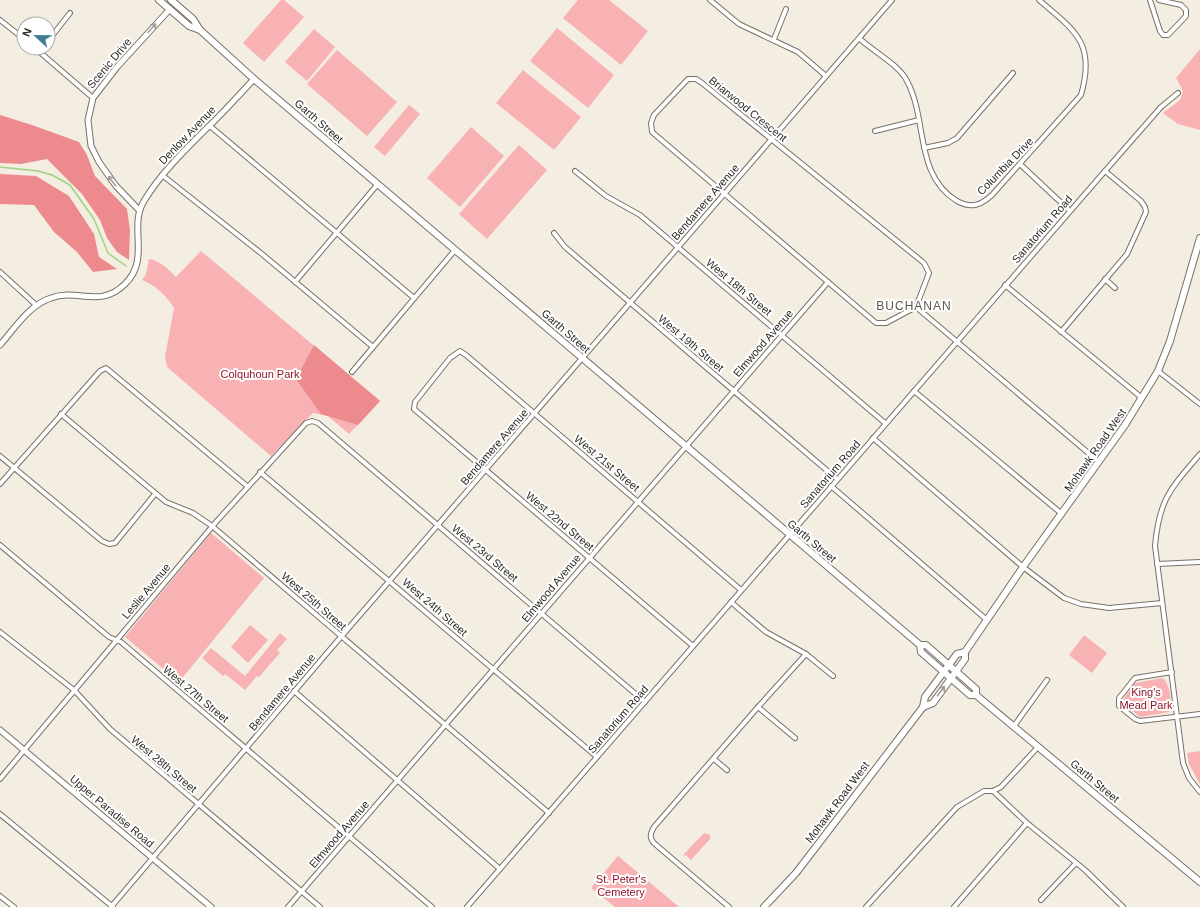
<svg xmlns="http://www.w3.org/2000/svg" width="1200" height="907" font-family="Arial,sans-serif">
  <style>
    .green { fill: #f8b2b3 }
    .forest { fill: #ed8a8e }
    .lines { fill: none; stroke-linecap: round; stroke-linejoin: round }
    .stream { stroke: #9ed382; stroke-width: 1.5 }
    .minor-casing { stroke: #777168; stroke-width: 6 }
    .tertiary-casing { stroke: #777168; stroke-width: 7 }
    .secondary-casing { stroke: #777168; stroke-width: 8 }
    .minor { stroke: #fff; stroke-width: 4 }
    .tertiary { stroke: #fff; stroke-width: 5 }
    .secondary { stroke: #fff; stroke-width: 6 }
    .oneway { stroke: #a09f9d }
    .labels { text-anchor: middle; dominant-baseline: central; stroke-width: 4; stroke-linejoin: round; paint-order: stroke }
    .street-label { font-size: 11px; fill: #2c2925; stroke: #fff }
    .park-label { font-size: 11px; fill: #8d162c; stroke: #fff }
    .neighbourhood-label { font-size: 12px; letter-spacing: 1px; fill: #5d574e; stroke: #fff }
  </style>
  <rect width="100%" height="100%" fill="#f4ede2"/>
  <!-- green -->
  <g class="green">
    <path d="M 281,0 L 284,0 L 304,17 L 264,62 L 243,43 Z"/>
    <path d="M 578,0 L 609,0 L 648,31 L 621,65 L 563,18 Z"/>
    <path d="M 557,28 L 614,75 L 588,108 L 530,61 Z"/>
    <path d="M 314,29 L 335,47 L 307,81 L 285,62 Z"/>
    <path d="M 1200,49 L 1200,130 L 1178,124 L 1163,113 L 1180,100 L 1183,91 L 1176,78 Z"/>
    <path d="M 337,50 L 397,102 L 367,136 L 307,84 Z"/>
    <path d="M 523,70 L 581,117 L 554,150 L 496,103 Z"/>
    <path d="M 409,105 L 420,114 L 385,156 L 374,147 Z"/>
    <path d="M 471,127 L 504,156 L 460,207 L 427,178 Z"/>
    <path d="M 519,145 L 547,170 L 487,239 L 459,214 Z"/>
    <path d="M 201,251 L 380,401 L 349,434 L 328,416 L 313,413 L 271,456 L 167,367 L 165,357 L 174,308 C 166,295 156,286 142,280 L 146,274 L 149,259 C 161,261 168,269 176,277 Z"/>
    <path d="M 211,533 L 264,578 L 179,682 L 125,637 Z"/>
    <path d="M 250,625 L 268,640 L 248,663 L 231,647 Z"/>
    <path d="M 280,633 L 287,639 L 277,650 L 280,653 L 259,677 L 257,676 L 245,690 L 225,674 L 223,676 L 202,658 L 211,648 L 245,676 Z"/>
    <path d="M 1084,635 L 1107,653 L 1092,673 L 1069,655 Z"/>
    <path d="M 1162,678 C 1170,682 1173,705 1169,712 L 1140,717 L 1124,704 L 1124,698 L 1135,683 Z"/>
    <path d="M 1200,751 L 1200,784 L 1189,764 L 1187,753 Z"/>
    <path d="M 704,833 L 710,835 L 710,839 L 691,860 L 686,855 L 685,856 L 683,855 Z"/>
    <path d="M 618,856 L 679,907 L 615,907 L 591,888 Z"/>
  </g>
  <!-- forest -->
  <g class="forest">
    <path d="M 0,115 L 32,125 L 79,142 L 87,155 L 95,176 L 127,209 L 130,230 L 129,260 L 117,252 L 107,238 L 100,220 L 82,194 L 47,159 L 21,164 L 0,163 Z"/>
    <path d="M 0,174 L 36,176 L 69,196 L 94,234 L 99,257 L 117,269 L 93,272 L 77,252 L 54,232 L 34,205 L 0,204 Z"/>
    <path d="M 314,345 L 380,401 L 358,425 L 321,414 L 296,379 Z"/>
  </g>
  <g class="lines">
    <!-- stream -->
    <path class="stream" d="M 0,167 L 38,171 L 52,175 L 70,185 L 94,219 L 108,253 L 126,266"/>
    <defs>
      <g id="minor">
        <path d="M 710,0 L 739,24 L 798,52 L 826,76"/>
        <path d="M 1150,0 L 1160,31 L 1163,35 L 1168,35 L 1186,16 L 1186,10 L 1181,5 L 1159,0"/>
        <path d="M 0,20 L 24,39"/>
        <path d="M 774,39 L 786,9"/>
        <path d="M 860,39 C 873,51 899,65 907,81 C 928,120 914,175 957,201 C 972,209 981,205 992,195 L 1081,95 C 1096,43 1075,31 1039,0"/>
        <path d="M 48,41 L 70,13"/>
        <path d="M 35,48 L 93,98"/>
        <path d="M 210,126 L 414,298"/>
        <path d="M 875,131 L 919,120"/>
        <path d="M 924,148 L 948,143 L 957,138 L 1013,73"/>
        <path d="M 1021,165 L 1070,211"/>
        <path d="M 575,171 L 606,196 L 640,215 L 885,423"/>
        <path d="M 162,175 L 262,254 L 373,347"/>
        <path d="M 554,233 L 565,247 L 837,479"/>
        <path d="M 0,272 L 36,305"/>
        <path d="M 1105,279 L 1115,288"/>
        <path d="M 295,282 L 377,185"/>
        <path d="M 1005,285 L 1142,398"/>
        <path d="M 916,307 L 886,323 L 876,323 L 652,132 L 651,123 L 654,115 L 688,79 L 696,79 L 702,83 L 924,263 L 929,273 L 916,307 L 1099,462"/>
        <path d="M 1061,332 L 1127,254 L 1146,212 L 1145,207 L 1141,201 L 1105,171"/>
        <path d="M 1158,371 L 1200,404"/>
        <path d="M 352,372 L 455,250"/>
        <path d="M 914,391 L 1062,514"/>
        <path d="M 61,414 L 166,502 L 193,513 L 212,526 L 549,813"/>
        <path d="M 873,438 L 1023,567 L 1064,598 L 1081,604 L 1109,608 L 1162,603"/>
        <path d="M 1200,454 C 1171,488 1159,499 1155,546 L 1183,763 L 1189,778 L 1200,792"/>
        <path d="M 0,456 L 102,541 L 109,544 L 115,543 L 155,494"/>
        <path d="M 260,472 L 597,757"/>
        <path d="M 0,484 L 100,371 L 106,368 L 247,486"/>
        <path d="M 831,486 L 987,620"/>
        <path d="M 0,545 L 109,637 L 121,642 L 432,907"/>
        <path d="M 1157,564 L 1200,562"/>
        <path d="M 731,602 L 766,632 L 806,654 L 833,676"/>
        <path d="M 0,632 L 74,690 L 110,729 L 320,907"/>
        <path d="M 693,646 L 414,409 L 415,402 L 450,358 L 460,351 L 466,355 L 741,590"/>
        <path d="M 1172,672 L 1135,678 L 1119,698 L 1119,706 L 1135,719 L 1140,721 L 1200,714"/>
        <path d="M 294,691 L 500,869"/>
        <path d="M 758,707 L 795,738"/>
        <path d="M 1014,726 L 1047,680"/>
        <path d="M 714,759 L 727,770"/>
        <path d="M 0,779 L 216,522 L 306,423 L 312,421 L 318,423 L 645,702"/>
        <path d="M 993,791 L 1027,823 L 1085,870 L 1123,907"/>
        <path d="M 0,814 L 113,907"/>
        <path d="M 0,896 L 14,907"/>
        <path d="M 1041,900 L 1076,863"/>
        <path d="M 111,907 L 327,653 L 892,0"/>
        <path d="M 288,907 L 828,282"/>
        <path d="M 467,907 L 1105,171 L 1161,107 L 1178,93"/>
        <path d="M 729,907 L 655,844 C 649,838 650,834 654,827 L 758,707 L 806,654"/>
        <path d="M 866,907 L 957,807 L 984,791 L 993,791 L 1001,787 L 1038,747"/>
        <path d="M 954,907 L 1027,823"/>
      </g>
      <g id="tertiary">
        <path d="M 139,210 L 116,186 L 99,162 L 91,146 L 88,120 L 93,98 L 117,67 L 170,9"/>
        <path d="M 0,345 C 15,328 29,305 51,298 C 78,288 100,309 125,284 C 151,259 128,227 144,201 C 161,173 185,150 208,127 C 224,112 239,95 254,79"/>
        <path d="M 0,730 L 211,907"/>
      </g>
      <g id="secondary">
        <path d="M 159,0 L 189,26 L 200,30"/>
        <path d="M 171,0 L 193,19 L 200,30 L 254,79 L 920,645 L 926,645 L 976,689 L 976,695"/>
        <path d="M 920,645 L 921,652 L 970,695 L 976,695 L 1200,882"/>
        <path d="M 923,707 L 925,697 L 957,654 L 965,652"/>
        <path d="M 764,907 L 796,873 L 923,707 L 933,703 L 965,659 L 965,652 L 1023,567 L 1125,425 L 1158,371 L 1170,341 L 1200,238"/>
      </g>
    </defs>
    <!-- minor casing -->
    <use href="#minor" class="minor-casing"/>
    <!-- tertiary casing -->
    <use href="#tertiary" class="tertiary-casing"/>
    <!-- secondary casing -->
    <use href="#secondary" class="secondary-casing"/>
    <!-- minor -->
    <use href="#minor" class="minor"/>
    <!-- tertiary -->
    <use href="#tertiary" class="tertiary"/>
    <!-- secondary -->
    <use href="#secondary" class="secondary"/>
  </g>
  <!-- one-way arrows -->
  <defs><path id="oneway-shaft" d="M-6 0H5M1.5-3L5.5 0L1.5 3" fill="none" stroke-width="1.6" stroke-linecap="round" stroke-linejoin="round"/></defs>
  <g class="oneway">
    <use href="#oneway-shaft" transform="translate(152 28) rotate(-48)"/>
    <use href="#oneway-shaft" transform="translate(112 181) rotate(-127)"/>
    <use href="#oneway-shaft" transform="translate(941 691) rotate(-53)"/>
  </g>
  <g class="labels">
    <!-- street labels -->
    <g class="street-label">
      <text transform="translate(109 63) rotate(-50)">Scenic Drive</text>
      <text transform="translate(748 109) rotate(39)">Briarwood Crescent</text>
      <text transform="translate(319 121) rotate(41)">Garth Street</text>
      <text transform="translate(187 135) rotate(-46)">Denlow Avenue</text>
      <text transform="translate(1005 166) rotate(-46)">Columbia Drive</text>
      <text transform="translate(705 202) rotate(-49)">Bendamere Avenue</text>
      <text transform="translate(1042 229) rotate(-49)">Sanatorium Road</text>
      <text transform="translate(739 287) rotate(40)">West 18th Street</text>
      <text transform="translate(566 331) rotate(41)">Garth Street</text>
      <text transform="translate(691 343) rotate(40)">West 19th Street</text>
      <text transform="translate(763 343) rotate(-49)">Elmwood Avenue</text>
      <text transform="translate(494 447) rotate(-49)">Bendamere Avenue</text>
      <text transform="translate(1095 450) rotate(-55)">Mohawk Road West</text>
      <text transform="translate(607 463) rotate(40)">West 21st Street</text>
      <text transform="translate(830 474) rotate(-49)">Sanatorium Road</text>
      <text transform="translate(560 521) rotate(40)">West 22nd Street</text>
      <text transform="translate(812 541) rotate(40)">Garth Street</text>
      <text transform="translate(485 553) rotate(40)">West 23rd Street</text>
      <text transform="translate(551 588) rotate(-50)">Elmwood Avenue</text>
      <text transform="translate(146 591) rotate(-50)">Leslie Avenue</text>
      <text transform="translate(314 601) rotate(41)">West 25th Street</text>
      <text transform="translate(435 607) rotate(41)">West 24th Street</text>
      <text transform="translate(282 692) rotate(-50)">Bendamere Avenue</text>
      <text transform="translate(196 694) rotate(40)">West 27th Street</text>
      <text transform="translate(618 719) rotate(-49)">Sanatorium Road</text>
      <text transform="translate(164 764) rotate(40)">West 28th Street</text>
      <text transform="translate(1095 781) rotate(40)">Garth Street</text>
      <text transform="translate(837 802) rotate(-53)">Mohawk Road West</text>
      <text transform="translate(112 811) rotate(40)">Upper Paradise Road</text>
      <text transform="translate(339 834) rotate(-49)">Elmwood Avenue</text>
    </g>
    <!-- park labels -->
    <g class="park-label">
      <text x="260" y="374">Colquhoun Park</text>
      <text x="1146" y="692">King's<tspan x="1146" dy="13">Mead Park</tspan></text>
      <text x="621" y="879">St. Peter's<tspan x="621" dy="13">Cemetery</tspan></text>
    </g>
    <!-- neighbourhood labels -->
    <g class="neighbourhood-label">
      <text x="914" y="306">BUCHANAN</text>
    </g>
  </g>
  <!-- north arrow -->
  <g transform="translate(36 36) rotate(292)"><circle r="19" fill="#ffffff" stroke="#aba9a8"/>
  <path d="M0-3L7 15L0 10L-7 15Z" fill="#3e7d92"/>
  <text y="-6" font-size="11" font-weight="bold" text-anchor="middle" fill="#2c2925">N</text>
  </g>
</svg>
